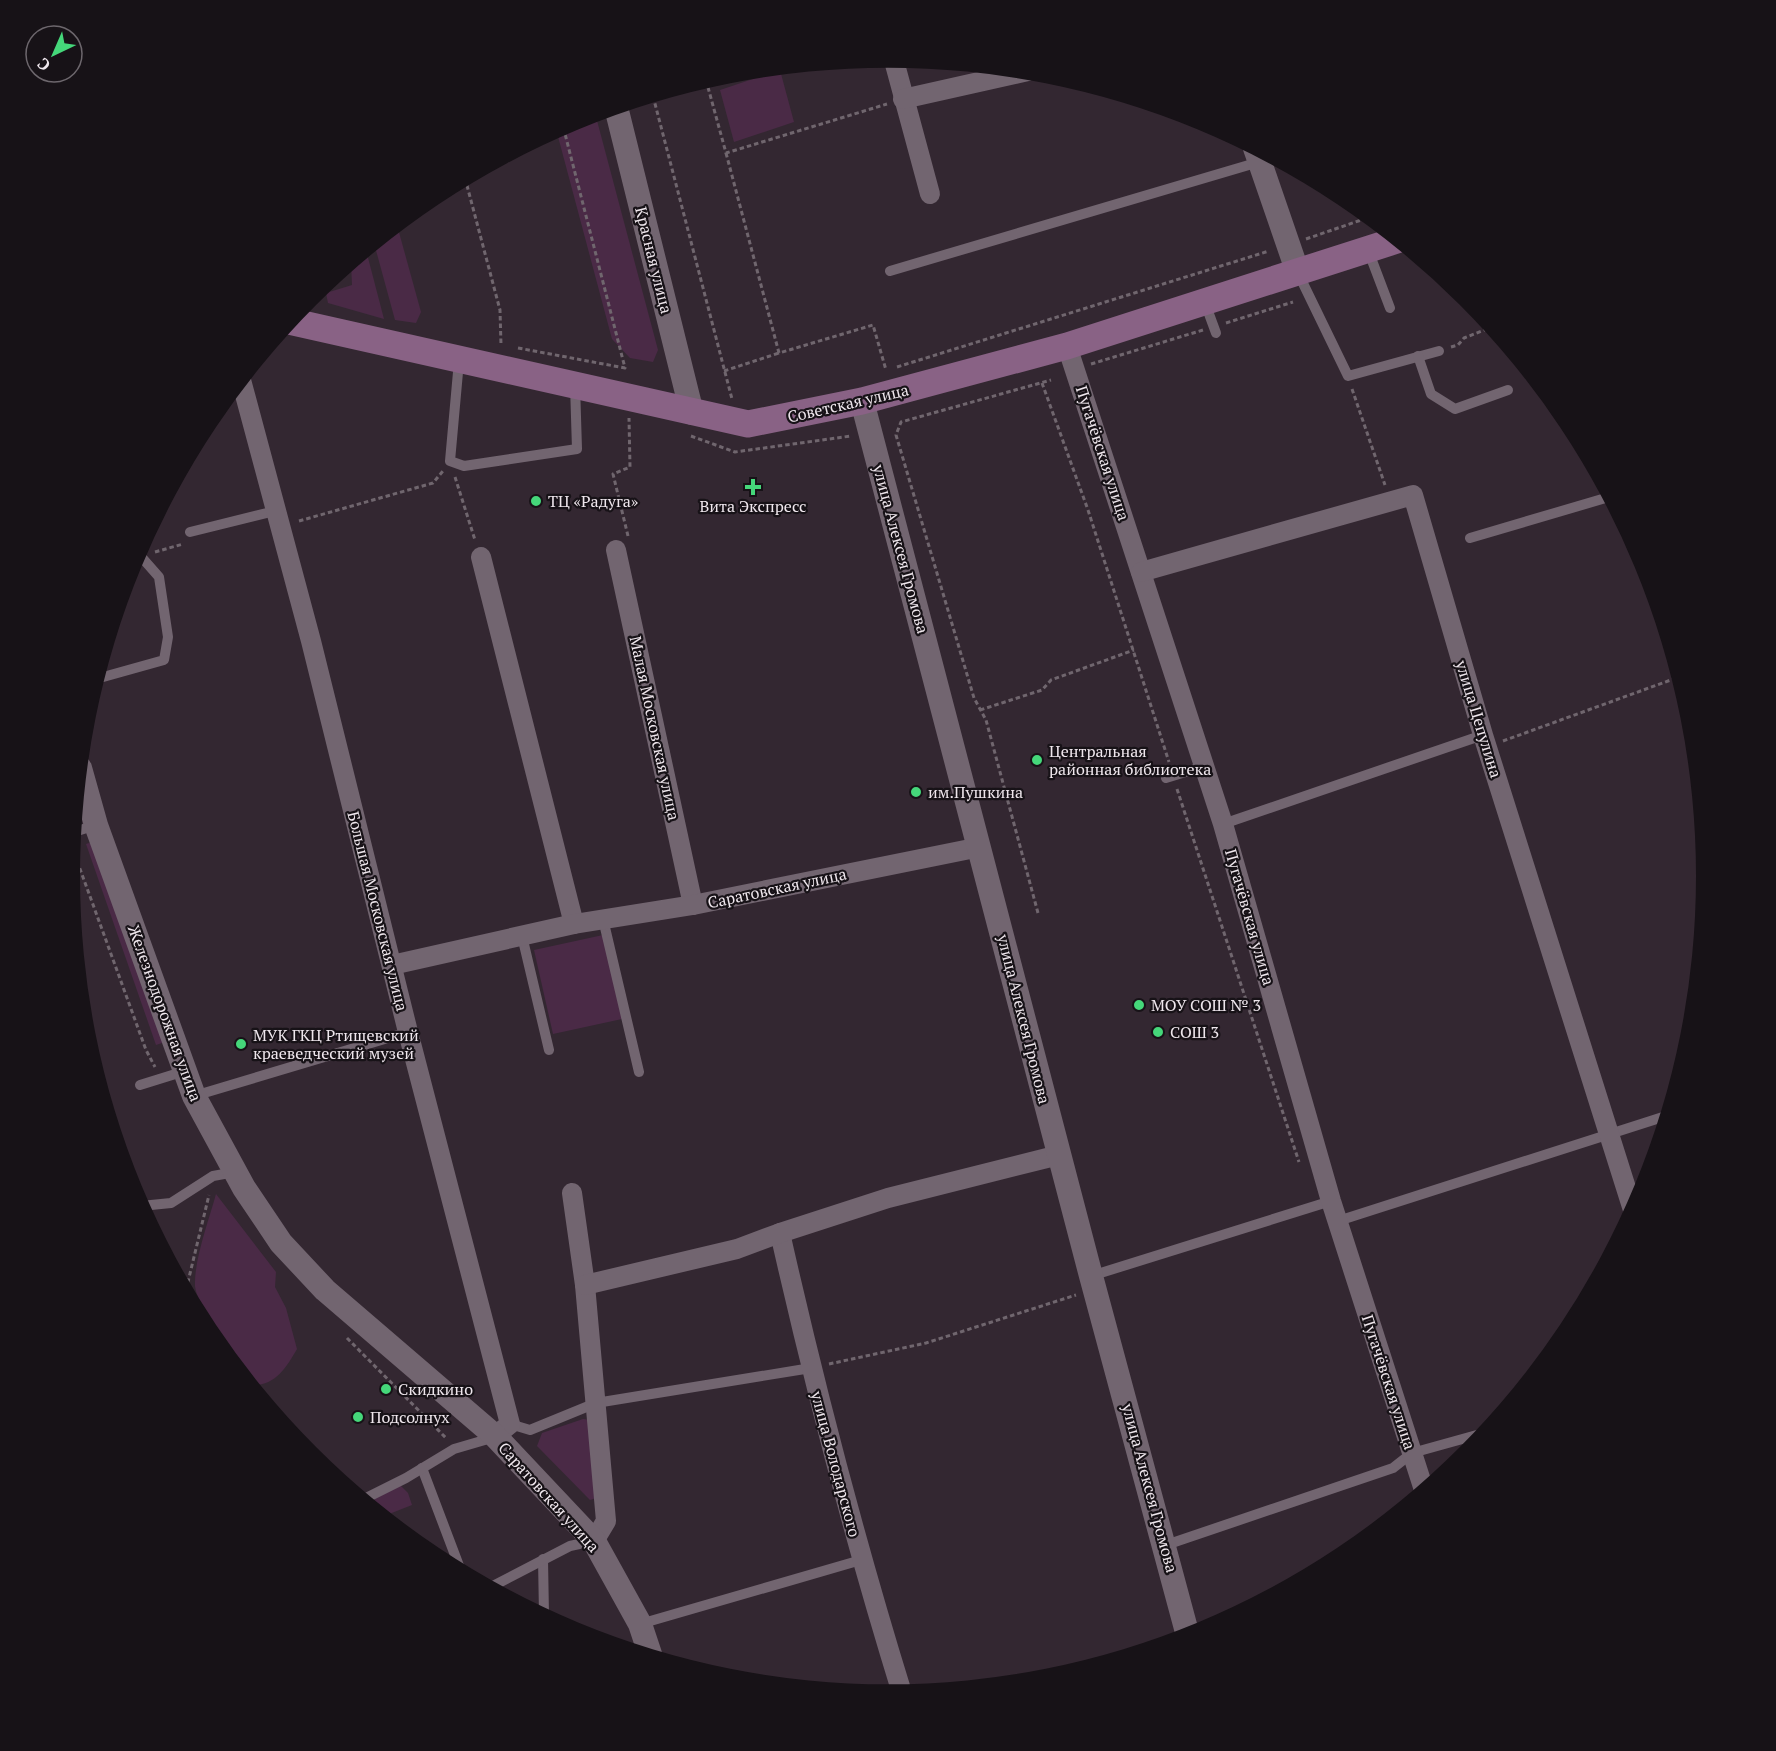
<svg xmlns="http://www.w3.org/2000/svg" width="1776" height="1751" font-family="'PT Serif',serif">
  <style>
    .green { fill: #4a2a46 }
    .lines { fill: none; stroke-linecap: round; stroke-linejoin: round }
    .path { stroke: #70666e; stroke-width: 3; stroke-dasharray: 4.5 3; stroke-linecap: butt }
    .service { stroke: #726570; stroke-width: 10 }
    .minor { stroke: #726570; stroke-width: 20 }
    .tertiary { stroke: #726570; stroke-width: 24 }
    .secondary { stroke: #896285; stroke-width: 27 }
    .poi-dot { fill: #45d77a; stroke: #171217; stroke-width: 2 }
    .labels { text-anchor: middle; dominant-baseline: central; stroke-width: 4.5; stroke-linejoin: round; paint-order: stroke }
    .street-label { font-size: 16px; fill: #efe7ed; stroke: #171217 }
    .poi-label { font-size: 16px; fill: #efe7ed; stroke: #171217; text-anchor: start }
  </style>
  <rect width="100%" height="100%" fill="#332731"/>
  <!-- green -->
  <g class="green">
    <path d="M 780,70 L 794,122 L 734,142 L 720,90 Z"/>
    <path d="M 595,113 L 658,350 L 653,362 L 630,358 L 612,339 L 556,129 Z"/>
    <path d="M 397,225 L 421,312 L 416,323 L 395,320 L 374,243 Z"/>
    <path d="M 366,250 L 384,319 L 328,303 L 326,293 L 352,285 L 351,263 Z"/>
    <path d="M 95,841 L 165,1042 L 156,1045 L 86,844 Z"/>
    <path d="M 603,935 L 622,1019 L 553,1034 L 534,950 Z"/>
    <path d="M 216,1194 L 276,1272 L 275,1287 L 286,1308 L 297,1349 C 286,1368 275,1386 252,1385 L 214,1338 C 214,1315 197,1304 195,1286 C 194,1259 209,1220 216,1194 Z"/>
    <path d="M 583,1419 L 591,1420 L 600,1497 L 590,1500 L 537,1446 L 542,1433 Z"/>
    <path d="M 400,1485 L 408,1493 L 412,1505 L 384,1516 L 377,1510 L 374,1497 Z"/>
  </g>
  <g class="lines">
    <!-- path -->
    <g class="path">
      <path d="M 706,80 L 726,153 L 887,104"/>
      <path d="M 653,96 L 732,399"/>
      <path d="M 726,153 L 779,353 L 873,325 L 886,370"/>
      <path d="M 465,178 L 500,310 L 501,345"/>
      <path d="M 1306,239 L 1370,217"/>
      <path d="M 1226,323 L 1293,302"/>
      <path d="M 1451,347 L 1458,345 L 1464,338 L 1492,327"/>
      <path d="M 518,348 L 625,368 L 563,126"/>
      <path d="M 1091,364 L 1203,330"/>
      <path d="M 897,367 L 1269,251"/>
      <path d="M 724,371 L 779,353"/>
      <path d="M 1042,383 L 1088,510 L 1169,762"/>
      <path d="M 1352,389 L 1385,485"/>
      <path d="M 691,436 L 735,452 L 851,436"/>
      <path d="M 455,477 L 475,540"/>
      <path d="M 299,521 L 433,483 L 443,471"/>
      <path d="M 628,536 L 613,474 L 630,467 L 629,418"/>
      <path d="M 155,552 L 183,544"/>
      <path d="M 980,710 L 1042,690 L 1051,680 L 1134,650"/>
      <path d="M 1503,741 L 1679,677"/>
      <path d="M 1177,789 L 1299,1162"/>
      <path d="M 72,847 L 146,1050 L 155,1067"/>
      <path d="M 1038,913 L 986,720 L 974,698 L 896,435 L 901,422 L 1051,380"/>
      <path d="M 186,1290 L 209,1195"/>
      <path d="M 347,1338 L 446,1438"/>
      <path d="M 829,1364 L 926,1343 L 1076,1295"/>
    </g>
    <!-- service -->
    <g class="service">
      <path d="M 1368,250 L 1390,308"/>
      <path d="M 890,271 L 1259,162"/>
      <path d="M 1298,273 L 1348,376 L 1439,351"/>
      <path d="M 1205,303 L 1216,333"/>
      <path d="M 1418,356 L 1431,394 L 1455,409 L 1508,390"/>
      <path d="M 459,361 L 450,461 L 464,466 L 577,449 L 575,385"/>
      <path d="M 190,532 L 275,511"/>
      <path d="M 1470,538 L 1609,497"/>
      <path d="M 96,679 L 164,660 L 168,637 L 159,577 L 137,552"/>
      <path d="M 1166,778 L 1205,766"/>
      <path d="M 1223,824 L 1483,735"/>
      <path d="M 74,832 L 96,825"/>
      <path d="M 603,919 L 639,1072"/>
      <path d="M 522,936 L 549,1050"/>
      <path d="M 140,1085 L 185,1071"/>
      <path d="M 194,1096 L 408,1032"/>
      <path d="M 141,1206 L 171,1203 L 213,1176 L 235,1172"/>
      <path d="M 1338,1221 L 1666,1116"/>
      <path d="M 1091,1276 L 1331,1201"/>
      <path d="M 510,1424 L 530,1430 L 596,1403 L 811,1368"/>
      <path d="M 422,1468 L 461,1571"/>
      <path d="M 364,1499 L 406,1478 L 454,1449 L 495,1437"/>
      <path d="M 1166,1545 L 1393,1468 L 1412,1453 L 1484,1433"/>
      <path d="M 543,1559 L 544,1615"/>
      <path d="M 491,1587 L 570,1546 L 593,1541"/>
      <path d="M 640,1624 L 861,1560"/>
    </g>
    <!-- minor -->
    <g class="minor">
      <path d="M 893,57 L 930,194"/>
      <path d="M 903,99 L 1028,71"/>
      <path d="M 1067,346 L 1223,824 L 1331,1201 L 1424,1490"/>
      <path d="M 241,380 L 311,641 L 408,1032 L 510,1424 L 495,1436"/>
      <path d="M 616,550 L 693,905"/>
      <path d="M 481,557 L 574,924"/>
      <path d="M 1141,572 L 1413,495 L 1483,735 L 1633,1210"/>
      <path d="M 392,965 L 574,924 L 693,905 L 980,847"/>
      <path d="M 572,1193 L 585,1285 L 606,1521 L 594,1541"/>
      <path d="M 780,1233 C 815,1388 855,1541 902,1693"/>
      <path d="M 585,1285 L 737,1249 L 780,1233 L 888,1198 L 1059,1155"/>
    </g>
    <!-- tertiary -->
    <g class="tertiary">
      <path d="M 616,107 L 692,413"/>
      <path d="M 1255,148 L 1298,273"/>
      <path d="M 862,401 L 1091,1276 L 1188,1636"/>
      <path d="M 80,768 L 96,825 L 194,1096 L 244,1188 L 281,1243 L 325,1290 L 495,1436 L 594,1541 L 640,1624 L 650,1654"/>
    </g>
    <!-- secondary -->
    <path class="secondary" d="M 289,321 L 748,424 L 862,401 L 1067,346 L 1397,240"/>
  </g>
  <!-- markers -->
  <g class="poi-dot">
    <path d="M750 478h6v6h6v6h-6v6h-6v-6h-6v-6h6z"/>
    <circle cx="536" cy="501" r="6"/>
    <circle cx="1037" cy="760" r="6"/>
    <circle cx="916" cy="792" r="6"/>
    <circle cx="1139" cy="1005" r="6"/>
    <circle cx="1158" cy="1032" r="6"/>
    <circle cx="241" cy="1044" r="6"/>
    <circle cx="386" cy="1389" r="6"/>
    <circle cx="358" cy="1417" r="6"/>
  </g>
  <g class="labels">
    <!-- street labels -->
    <g class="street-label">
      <text transform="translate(654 260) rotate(76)">Красная улица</text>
      <text transform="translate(848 403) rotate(-13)">Советская улица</text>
      <text transform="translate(1103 453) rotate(72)">Пугачёвская улица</text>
      <text transform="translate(901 549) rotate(75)">улица Алексея Громова</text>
      <text transform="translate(1479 719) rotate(73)">улица Цепулина</text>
      <text transform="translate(655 728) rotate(78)">Малая Московская улица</text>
      <text transform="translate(777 888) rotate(-12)">Саратовская улица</text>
      <text transform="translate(378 911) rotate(76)">Большая Московская улица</text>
      <text transform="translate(1250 917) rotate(74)">Пугачёвская улица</text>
      <text transform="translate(165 1013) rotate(70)">Железнодорожная улица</text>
      <text transform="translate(1024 1019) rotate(76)">улица Алексея Громова</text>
      <text transform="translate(1389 1382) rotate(72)">Пугачёвская улица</text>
      <text transform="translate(836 1464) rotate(75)">улица Володарского</text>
      <text transform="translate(1150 1488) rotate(75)">улица Алексея Громова</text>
      <text transform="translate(549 1497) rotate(48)">Саратовская улица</text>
    </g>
    <!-- poi labels -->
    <g class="poi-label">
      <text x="548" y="501">ТЦ «Радуга»</text>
      <text x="753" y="506" text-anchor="middle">Вита Экспресс</text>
      <text x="1049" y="751">Центральная<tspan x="1049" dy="18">районная библиотека</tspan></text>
      <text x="928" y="792">им.Пушкина</text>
      <text x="1151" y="1005">МОУ СОШ № 3</text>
      <text x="1170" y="1032">СОШ 3</text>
      <text x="253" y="1035">МУК ГКЦ Ртищевский<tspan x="253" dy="18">краеведческий музей</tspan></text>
      <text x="398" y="1389">Скидкино</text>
      <text x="370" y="1417">Подсолнух</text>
    </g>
  </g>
  <!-- crop -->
  <path d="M0 0H1776V1751H0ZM80 876a808 808 0 1 1 1616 0a808 808 0 1 1-1616 0Z" fill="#171217" fill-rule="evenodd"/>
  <!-- north arrow -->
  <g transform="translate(54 54) rotate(224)"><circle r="28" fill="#171217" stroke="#6d676d" stroke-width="1.5"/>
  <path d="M0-4.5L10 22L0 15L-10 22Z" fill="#45d77a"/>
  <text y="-9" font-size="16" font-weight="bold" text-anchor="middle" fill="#efe7ed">С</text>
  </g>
</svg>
